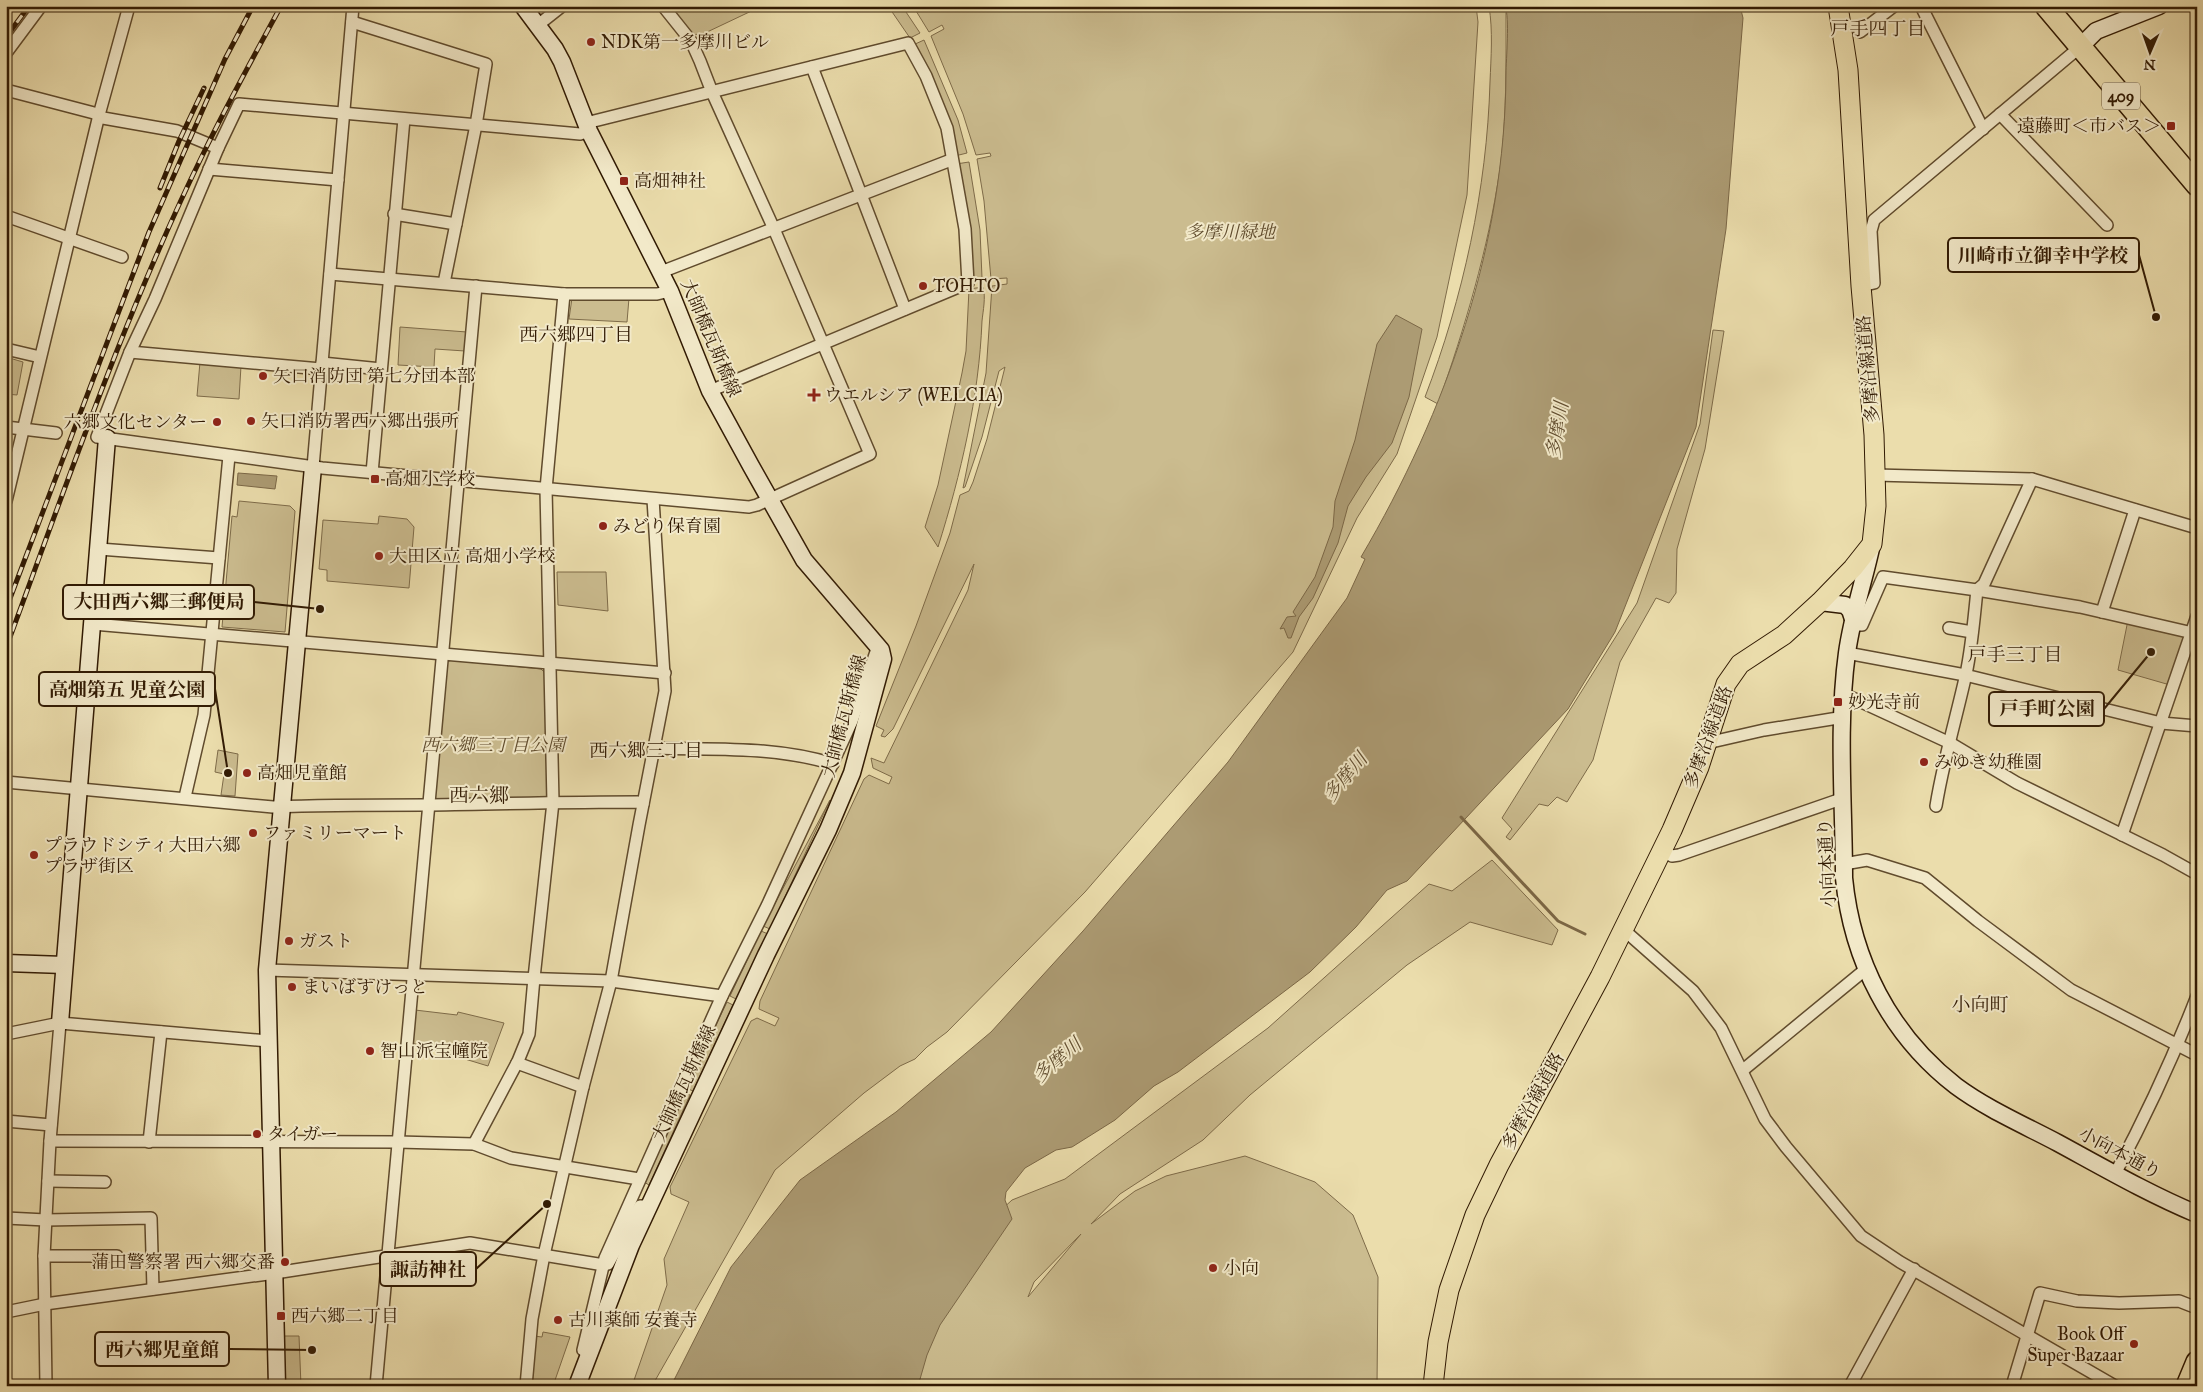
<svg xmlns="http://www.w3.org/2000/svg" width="2203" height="1392" font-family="'IM FELL Great Primer','Noto Serif JP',serif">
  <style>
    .green { fill: #cbbc8f; stroke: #7e6b49; fill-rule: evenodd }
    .water { fill: #ac9b73; stroke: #7b6746 }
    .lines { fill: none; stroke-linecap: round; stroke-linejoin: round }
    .stream { stroke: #7b6746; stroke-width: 3 }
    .street-casing { stroke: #604b2d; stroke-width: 14 }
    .secondary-casing { stroke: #311a03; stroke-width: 19 }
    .primary-casing { stroke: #311a03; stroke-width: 21 }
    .highway-casing { stroke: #311a03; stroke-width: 24 }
    .street { stroke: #f2e9c9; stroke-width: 11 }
    .secondary { stroke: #f2e9c9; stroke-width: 16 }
    .primary { stroke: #ebddac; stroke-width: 19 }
    .highway { stroke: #ebddac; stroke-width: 21 }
    .rail-casing { stroke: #311a03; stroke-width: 5 }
    .rail { stroke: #f2e9c9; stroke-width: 3; stroke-dasharray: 9; stroke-linecap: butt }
    .poi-dot { fill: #8f2418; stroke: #f2e9c9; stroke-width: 2 }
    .labels { text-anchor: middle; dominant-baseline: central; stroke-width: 4; stroke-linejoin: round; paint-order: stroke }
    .shield { fill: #f2e9c9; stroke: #6b583e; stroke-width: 1 }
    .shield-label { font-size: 16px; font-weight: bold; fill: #311a03 }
    .poi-label { font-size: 18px; fill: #311a03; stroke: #f2e9c9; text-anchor: start }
    .park-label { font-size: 18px; font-style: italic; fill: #5f4b2d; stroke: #f2e9c9 }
    .street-label { font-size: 18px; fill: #311a03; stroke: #f2e9c9 }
    .neighbourhood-label { font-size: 19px; fill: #311a03; stroke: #f2e9c9 }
    .water-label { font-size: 19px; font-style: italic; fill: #624e30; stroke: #f2e9c9 }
    .quarter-label { font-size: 20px; fill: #311a03; stroke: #f2e9c9 }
    .leader { fill: none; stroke: #311a03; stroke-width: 2 }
    .callout-dot { fill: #311a03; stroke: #f2e9c9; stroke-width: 2 }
    .callout { fill: #f2e9c9; stroke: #311a03; stroke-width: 2 }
    .callout-label { font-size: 19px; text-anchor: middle; font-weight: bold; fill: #311a03 }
  </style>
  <rect width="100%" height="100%" fill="#ebddac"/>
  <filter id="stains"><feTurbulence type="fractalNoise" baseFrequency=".004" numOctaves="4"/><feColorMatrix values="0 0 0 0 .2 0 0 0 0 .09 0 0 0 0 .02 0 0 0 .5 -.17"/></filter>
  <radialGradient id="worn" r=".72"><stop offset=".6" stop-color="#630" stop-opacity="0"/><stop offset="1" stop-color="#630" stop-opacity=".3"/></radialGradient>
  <!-- green -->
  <g class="green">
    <path d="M 669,6 L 762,6 L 705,33 L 693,35 Z"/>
    <path d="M 888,6 L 902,6 L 920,33 L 910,38 Z"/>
    <path d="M 913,6 L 1476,6 L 1478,22 L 1467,195 L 1437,337 L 1397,454 L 1357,518 L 1293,652 L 1085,892 L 947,1032 L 927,1047 L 915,1059 L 900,1066 L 864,1093 L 775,1170 L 652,1386 L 632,1386 L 667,1285 L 664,1259 L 689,1202 L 671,1194 L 670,1187 L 751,1021 L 757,1018 L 775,1026 L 779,1018 L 759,1009 L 760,1001 L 864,779 L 869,775 L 889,784 L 892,777 L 873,768 L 871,758 L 884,763 L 968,590 L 974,564 L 893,729 L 885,737 L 881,736 L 884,730 L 876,726 L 916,626 L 950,533 L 960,495 L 969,491 L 973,482 L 987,439 L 1005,367 L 999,371 L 982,437 L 965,487 L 963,488 L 986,373 L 992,286 L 1007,284 L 1007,278 L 991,279 L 984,201 L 977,159 L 991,156 L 990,153 L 976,155 L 963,114 L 931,36 L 944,29 L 942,25 L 929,32 Z"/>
    <path d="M 1489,6 L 1505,6 L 1506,9 C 1506,62 1507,116 1500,169 C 1488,250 1465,327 1438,404 L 1425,397 C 1463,298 1487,189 1490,82 C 1491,57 1493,31 1489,6 Z"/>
    <path d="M 924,40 L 958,120 L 967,153 L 955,156 L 913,45 Z"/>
    <path d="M 969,162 L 980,230 L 982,278 L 972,279 L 956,164 Z"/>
    <path d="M 983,287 C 986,297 983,311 982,321 C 979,397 961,474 938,547 L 925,527 L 938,485 L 962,373 L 966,351 L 969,289 Z"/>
    <path d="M 572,298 L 629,298 L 627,322 L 569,319 Z"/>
    <path d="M 400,327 L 467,332 L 465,351 L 435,349 L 434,367 L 398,365 Z"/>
    <path d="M 1713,330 L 1724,331 L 1705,449 L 1677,549 L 1676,593 L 1669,603 L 1656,598 L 1620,662 L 1593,760 L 1567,802 L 1557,797 L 1548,806 L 1539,804 L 1510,840 L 1506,837 L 1512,829 L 1502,818 L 1637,603 L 1700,424 Z"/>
    <path d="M 6,357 L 23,362 L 17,395 L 6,394 Z"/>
    <path d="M 200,362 L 241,366 L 239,399 L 197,396 Z"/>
    <path d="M 239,501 L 290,506 L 295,511 L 285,632 L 222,627 L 232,516 L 237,517 Z"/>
    <path d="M 379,516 L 407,519 L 414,527 L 409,588 L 327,581 L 327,570 L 319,569 L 323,520 L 378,524 Z"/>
    <path d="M 557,572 L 606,572 L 608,611 L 558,605 Z"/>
    <path d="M 2128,620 L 2187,634 L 2170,685 L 2118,670 Z"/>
    <path d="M 452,660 L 541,669 L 545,673 L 548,794 L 544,798 L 437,799 L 434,796 L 447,662 Z"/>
    <path d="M 218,750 L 238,754 L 235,796 L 221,795 L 224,774 L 215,772 Z"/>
    <path d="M 830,800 L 770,929 L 763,926 Z"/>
    <path d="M 1492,860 L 1558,930 L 1552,945 L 1470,922 L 1407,965 L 1250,1095 L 1203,1140 L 1120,1194 L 1091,1224 L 1135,1191 L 1166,1176 L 1245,1156 L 1315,1182 L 1353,1215 L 1378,1277 L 1377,1386 L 875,1386 L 948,1259 L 1012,1200 L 1065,1179 L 1268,1028 L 1429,884 L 1452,891 ZM 1081,1234 L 1028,1297 L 1034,1282 Z"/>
    <path d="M 761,931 L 768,934 L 736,999 L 730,996 Z"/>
    <path d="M 727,1002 L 733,1005 L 693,1091 L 686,1088 Z"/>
    <path d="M 415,1010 L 457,1015 L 458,1012 L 504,1023 L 488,1066 L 412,1043 Z"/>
    <path d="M 684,1093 L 690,1095 L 649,1185 L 644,1182 Z"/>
    <path d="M 543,1332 L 570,1337 L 553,1386 L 529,1386 L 534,1336 L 542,1337 Z"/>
    <path d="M 282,1336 L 299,1336 L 301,1386 L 284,1386 Z"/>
  </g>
  <!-- water -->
  <g class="water">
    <path d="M 1505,6 L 1740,6 L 1743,18 L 1726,229 L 1696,427 L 1615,632 L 1568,709 L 1407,881 L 1387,890 L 1356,927 L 1310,972 L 1178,1072 L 1154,1086 L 1115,1120 L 1072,1147 L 1056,1150 L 1025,1168 L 1006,1192 L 1005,1200 L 1012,1219 L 940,1325 L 927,1355 L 918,1386 L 671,1386 L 731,1267 L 800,1180 L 896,1112 L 991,1032 L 1083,931 L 1228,762 L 1347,598 L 1365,559 L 1361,557 C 1447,411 1505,244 1506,74 C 1506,59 1510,18 1505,6 Z"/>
    <path d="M 1396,315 L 1422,329 L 1409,397 L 1392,443 L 1366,477 L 1348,506 L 1338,543 L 1313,598 L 1299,617 L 1291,638 L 1288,638 L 1284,628 L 1280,629 L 1287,617 L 1296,616 L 1293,612 L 1315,577 L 1333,527 L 1335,501 L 1355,440 L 1377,344 Z"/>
    <path d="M 238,473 L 277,476 L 275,489 L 237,485 Z"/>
  </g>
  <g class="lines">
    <!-- stream -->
    <path class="stream" d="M 1461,817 L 1558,921 L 1585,934"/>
    <defs>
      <g id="street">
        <path d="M 1921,6 L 1983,129"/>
        <path d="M 352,22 L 486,64 L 476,125 L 444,283"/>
        <path d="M 538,25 L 562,6"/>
        <path d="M 1860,32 L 1894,6"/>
        <path d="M 6,53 L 41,6"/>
        <path d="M 812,67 L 905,309"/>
        <path d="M 6,90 L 94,113 L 103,118 L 177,131 L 218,148"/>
        <path d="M 2000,114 L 2107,225"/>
        <path d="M 586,123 L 908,43 L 926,76 L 947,128 L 965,229 L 968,283 L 710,391"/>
        <path d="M 589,131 L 580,134 L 569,133 L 239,104 L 218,148 L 155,299 L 130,352 L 97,437 L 322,468 L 749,507 L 757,505 L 870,454 L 774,229 L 712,92 L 700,61 L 691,41 L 663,6"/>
        <path d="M 209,169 L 338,180"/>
        <path d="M 394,214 L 456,224"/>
        <path d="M 6,216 L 122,257"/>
        <path d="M 661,272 L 951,160"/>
        <path d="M 330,274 L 564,294 L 657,294 L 670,291"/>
        <path d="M 1861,286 L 1874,283 L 1871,231 L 1874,220 L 2080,47"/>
        <path d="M 6,349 L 40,357"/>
        <path d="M 130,352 L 321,369"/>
        <path d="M 322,363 L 381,369"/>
        <path d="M 6,427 L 56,433"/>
        <path d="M 313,467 L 353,6"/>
        <path d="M 372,473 L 404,119"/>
        <path d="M 1875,475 L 2032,479 L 2197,528"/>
        <path d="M 6,501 L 99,115 L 129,6"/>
        <path d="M 99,549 L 219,558"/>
        <path d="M 2102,612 L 2135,510"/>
        <path d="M 93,624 L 665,673"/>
        <path d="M 1852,625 L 1862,625 L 1883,577 L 1977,590 L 2080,607 L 2197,634"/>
        <path d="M 1949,628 L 1972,632"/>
        <path d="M 1847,653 L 1965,675 L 2161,723 L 2197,726"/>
        <path d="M 1844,694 L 1950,743 L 2017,783 L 2163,855 L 2197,874"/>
        <path d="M 1707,743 L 1764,730 L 1844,717"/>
        <path d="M 655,748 C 714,750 776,746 833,764"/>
        <path d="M 6,782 L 273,807 C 323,805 374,805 425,805 C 496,804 567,802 638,802 L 643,804"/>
        <path d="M 185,797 L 204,715 L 229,456"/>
        <path d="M 1936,806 C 1943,762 1956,719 1966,674 C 1972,646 1974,618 1977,590 L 1984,584 L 2032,479"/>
        <path d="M 2122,835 L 2197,616"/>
        <path d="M 1662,851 L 1672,856 L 1679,855 L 1844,798"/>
        <path d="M 1844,864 L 1867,860 L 1925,878 L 1978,921 L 2071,990 L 2197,1055"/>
        <path d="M 1624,930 L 1693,991 L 1721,1028 L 1765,1119 L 1786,1147 L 1861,1236 L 1900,1262 L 2115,1386"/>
        <path d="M 267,970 L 611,981 L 722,996"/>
        <path d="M 6,1034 L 60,1023 L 268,1041"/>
        <path d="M 517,1063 L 583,1087"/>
        <path d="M 1743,1070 L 1866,969"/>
        <path d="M 6,1121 L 51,1125"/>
        <path d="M 50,1141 L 398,1142 L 474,1144 L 511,1158 L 639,1179"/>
        <path d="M 149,1142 L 161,1032"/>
        <path d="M 474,1144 L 518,1061 L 529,1034 L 534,978 L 553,802 L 546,489 L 564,294"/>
        <path d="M 2115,1174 C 2146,1116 2173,1058 2197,996"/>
        <path d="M 48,1181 L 105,1182"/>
        <path d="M 6,1218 L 46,1220 L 151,1218 L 153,1289"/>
        <path d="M 44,1256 L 117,1256"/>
        <path d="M 6,1312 L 45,1304 L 275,1273 L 470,1243 L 604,1265 L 608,1264 L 640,1206 L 649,1206"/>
        <path d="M 589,1354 L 583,1350 L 605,1258 L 722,996 L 767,906 L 852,721 L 878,646"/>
        <path d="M 46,1386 L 44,1256 L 50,1141 L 60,1023"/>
        <path d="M 376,1386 L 476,286"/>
        <path d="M 526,1386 L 532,1319 L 544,1255 L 583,1087 L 611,981 L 639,825 L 665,691 L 653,499"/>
        <path d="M 1850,1386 L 1914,1269"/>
        <path d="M 2012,1386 L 2040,1293 L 2077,1301 L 2119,1303 L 2179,1301 L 2197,1308"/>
      </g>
      <g id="secondary">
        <path d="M 523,6 L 555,49 L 562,62 L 589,131 L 670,291 L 710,391 L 751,466 L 804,560 L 881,650 L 883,659 L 852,773 L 828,830 L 766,955 L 631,1245 L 577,1386"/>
        <path d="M 2080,47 L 2096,31 L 2159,6"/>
        <path d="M 1872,544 C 1864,581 1852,616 1847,653 C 1837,726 1844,805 1844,878 C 1852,960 1890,1035 1956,1086 C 1987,1109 2024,1125 2058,1143 C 2104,1168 2149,1194 2197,1214"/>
        <path d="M 1820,602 L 1845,605 L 1850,610 L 1853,619"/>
        <path d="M 6,963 L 64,965"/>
        <path d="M 60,1023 L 107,438"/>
        <path d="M 277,1386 L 267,970 L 313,467"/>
      </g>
      <path id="primary" d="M 1433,1386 L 1438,1342 L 1449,1290 L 1475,1215 L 1499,1165 L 1600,977 L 1672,830 L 1699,767 L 1726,684 L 1740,664 L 1784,635 L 1820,602 L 1853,568 L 1872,544 L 1876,506 L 1874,435 L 1861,286 L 1848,70 L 1838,6"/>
      <g id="highway">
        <path d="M 2046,6 L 2197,185"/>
        <path d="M 2187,1386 L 2197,1362"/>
      </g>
    </defs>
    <!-- street casing -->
    <use href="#street" class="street-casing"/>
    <!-- secondary casing -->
    <use href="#secondary" class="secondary-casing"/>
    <!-- primary casing -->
    <use href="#primary" class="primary-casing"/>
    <!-- highway casing -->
    <use href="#highway" class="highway-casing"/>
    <!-- street -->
    <use href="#street" class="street"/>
    <!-- secondary -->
    <use href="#secondary" class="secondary"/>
    <!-- primary -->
    <use href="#primary" class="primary"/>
    <!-- highway -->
    <use href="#highway" class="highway"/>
    <defs>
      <g id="rail">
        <path d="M 6,37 L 29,6"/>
        <path d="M 160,188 L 179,141 L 204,88"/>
        <path d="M 6,609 L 149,232 L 225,59 L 253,6"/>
        <path d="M 6,648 C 68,481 126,310 205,150 C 229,101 255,54 281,6"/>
      </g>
    </defs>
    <!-- rail casing -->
    <use href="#rail" class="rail-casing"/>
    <!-- rail -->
    <use href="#rail" class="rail"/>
  </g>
  <!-- markers -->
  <g class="poi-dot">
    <circle cx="591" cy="42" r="5"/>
    <rect x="2166" y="121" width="10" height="10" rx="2.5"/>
    <rect x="619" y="176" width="10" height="10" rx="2.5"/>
    <circle cx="923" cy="286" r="5"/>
    <circle cx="263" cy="376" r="5"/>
    <path d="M811.5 387.5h5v5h5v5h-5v5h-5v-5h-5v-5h5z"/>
    <circle cx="251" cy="421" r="5"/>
    <circle cx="217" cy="422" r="5"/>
    <rect x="370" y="474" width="10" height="10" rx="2.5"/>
    <circle cx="603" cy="526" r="5"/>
    <circle cx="379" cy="556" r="5"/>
    <rect x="1833" y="697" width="10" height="10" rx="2.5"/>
    <circle cx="1924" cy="762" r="5"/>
    <circle cx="247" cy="773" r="5"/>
    <circle cx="253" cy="833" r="5"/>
    <circle cx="34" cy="855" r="5"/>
    <circle cx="289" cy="941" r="5"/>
    <circle cx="292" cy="987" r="5"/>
    <circle cx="370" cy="1051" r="5"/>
    <circle cx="257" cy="1134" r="5"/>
    <circle cx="285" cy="1262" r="5"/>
    <circle cx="1213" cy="1268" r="5"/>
    <rect x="276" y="1311" width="10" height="10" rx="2.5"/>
    <circle cx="558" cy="1320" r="5"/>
    <circle cx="2134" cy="1344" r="5"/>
  </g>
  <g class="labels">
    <!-- shield labels -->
    <rect class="shield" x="2102" y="82.5" width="38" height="27" rx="4"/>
    <g class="shield-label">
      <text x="2121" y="96">409</text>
    </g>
    <!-- poi labels -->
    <g class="poi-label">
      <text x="601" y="42">NDK第一多摩川ビル</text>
      <text x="2161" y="126" text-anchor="end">遠藤町＜市バス＞</text>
      <text x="634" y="181">高畑神社</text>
      <text x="933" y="286">TOHTO</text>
      <text x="273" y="376">矢口消防団 第七分団本部</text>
      <text x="824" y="395">ウエルシア (WELCIA)</text>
      <text x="261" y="421">矢口消防署西六郷出張所</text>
      <text x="207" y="422" text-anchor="end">六郷文化センター</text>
      <text x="385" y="479">高畑小学校</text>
      <text x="613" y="526">みどり保育園</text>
      <text x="389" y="556">大田区立 高畑小学校</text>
      <text x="1848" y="702">妙光寺前</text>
      <text x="1934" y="762">みゆき幼稚園</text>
      <text x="257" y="773">高畑児童館</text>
      <text x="263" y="833">ファミリーマート</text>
      <text x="44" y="845">プラウドシティ大田六郷<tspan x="44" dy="21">プラザ街区</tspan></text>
      <text x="299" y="941">ガスト</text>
      <text x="302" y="987">まいばすけっと</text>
      <text x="380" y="1051">智山派宝幢院</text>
      <text x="267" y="1134">タイガー</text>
      <text x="275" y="1262" text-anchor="end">蒲田警察署 西六郷交番</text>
      <text x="1223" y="1268">小向</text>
      <text x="291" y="1316">西六郷二丁目</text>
      <text x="568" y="1320">古川薬師 安養寺</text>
      <text x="2124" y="1334" text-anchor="end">Book Off<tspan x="2124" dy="21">Super Bazaar</tspan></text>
    </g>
    <!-- park labels -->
    <g class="park-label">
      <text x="1230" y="232">多摩川緑地</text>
      <text x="493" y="745">西六郷三丁目公園</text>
    </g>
    <!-- street labels -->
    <g class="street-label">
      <text transform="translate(711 338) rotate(67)">大師橋瓦斯橋線</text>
      <text transform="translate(1868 369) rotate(-95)">多摩沿線道路</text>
      <text transform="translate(844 716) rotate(-75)">大師橋瓦斯橋線</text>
      <text transform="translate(1708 737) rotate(-70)">多摩沿線道路</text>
      <text transform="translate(1827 863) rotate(-93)">小向本通り</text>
      <text transform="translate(684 1083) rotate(-65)">大師橋瓦斯橋線</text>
      <text transform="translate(1533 1101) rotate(-61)">多摩沿線道路</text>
      <text transform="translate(2120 1153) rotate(28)">小向本通り</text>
    </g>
    <!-- neighbourhood labels -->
    <g class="neighbourhood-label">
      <text x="1878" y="28">戸手四丁目</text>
      <text x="576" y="334">西六郷四丁目</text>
      <text x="2015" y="654">戸手三丁目</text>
      <text x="646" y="750">西六郷三丁目</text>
      <text x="1980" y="1004">小向町</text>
    </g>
    <!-- water labels -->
    <g class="water-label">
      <text transform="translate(1557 430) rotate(-81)">多摩川</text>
      <text transform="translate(1345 777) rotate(-50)">多摩川</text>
      <text transform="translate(1057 1060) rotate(-41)">多摩川</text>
    </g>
    <!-- quarter labels -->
    <g class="quarter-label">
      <text x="479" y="795">西六郷</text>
    </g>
  </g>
  <!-- callouts -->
  <path class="leader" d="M2156 317L2139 255M320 609L254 602M228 773L215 689M2151 652L2104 709M547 1204L476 1269M312 1350L229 1349"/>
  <g class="callout-dot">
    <circle cx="2156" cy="317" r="5"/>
    <circle cx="320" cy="609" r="5"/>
    <circle cx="228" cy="773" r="5"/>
    <circle cx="2151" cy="652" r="5"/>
    <circle cx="547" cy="1204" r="5"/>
    <circle cx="312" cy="1350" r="5"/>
  </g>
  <g class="callout">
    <rect x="1948" y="238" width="191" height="34" rx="5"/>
    <rect x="63" y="585" width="191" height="34" rx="5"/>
    <rect x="39" y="672" width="176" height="34" rx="5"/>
    <rect x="1989" y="692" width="115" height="34" rx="5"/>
    <rect x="380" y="1252" width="96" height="34" rx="5"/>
    <rect x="95" y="1332" width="134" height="34" rx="5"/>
  </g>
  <g class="callout-label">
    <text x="2043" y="262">川崎市立御幸中学校</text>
    <text x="159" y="608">大田西六郷三郵便局</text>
    <text x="127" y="696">高畑第五 児童公園</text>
    <text x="2047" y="715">戸手町公園</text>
    <text x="428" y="1276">諏訪神社</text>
    <text x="162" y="1356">西六郷児童館</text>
  </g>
  <!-- margin -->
  <rect width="2203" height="1392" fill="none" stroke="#ebddac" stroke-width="25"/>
  <rect x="8" y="8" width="2188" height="1377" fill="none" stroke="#311a03" stroke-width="2.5"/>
  <rect x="12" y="12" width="2178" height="1367" fill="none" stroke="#311a03"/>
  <!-- north arrow -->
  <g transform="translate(2150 52) rotate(182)" stroke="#f2e9c9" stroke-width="4" paint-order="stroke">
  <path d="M0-4L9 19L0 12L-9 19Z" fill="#311a03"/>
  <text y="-8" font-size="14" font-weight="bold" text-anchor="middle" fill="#311a03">N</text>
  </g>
  <rect width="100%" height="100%" filter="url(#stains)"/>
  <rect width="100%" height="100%" fill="url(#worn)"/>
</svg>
